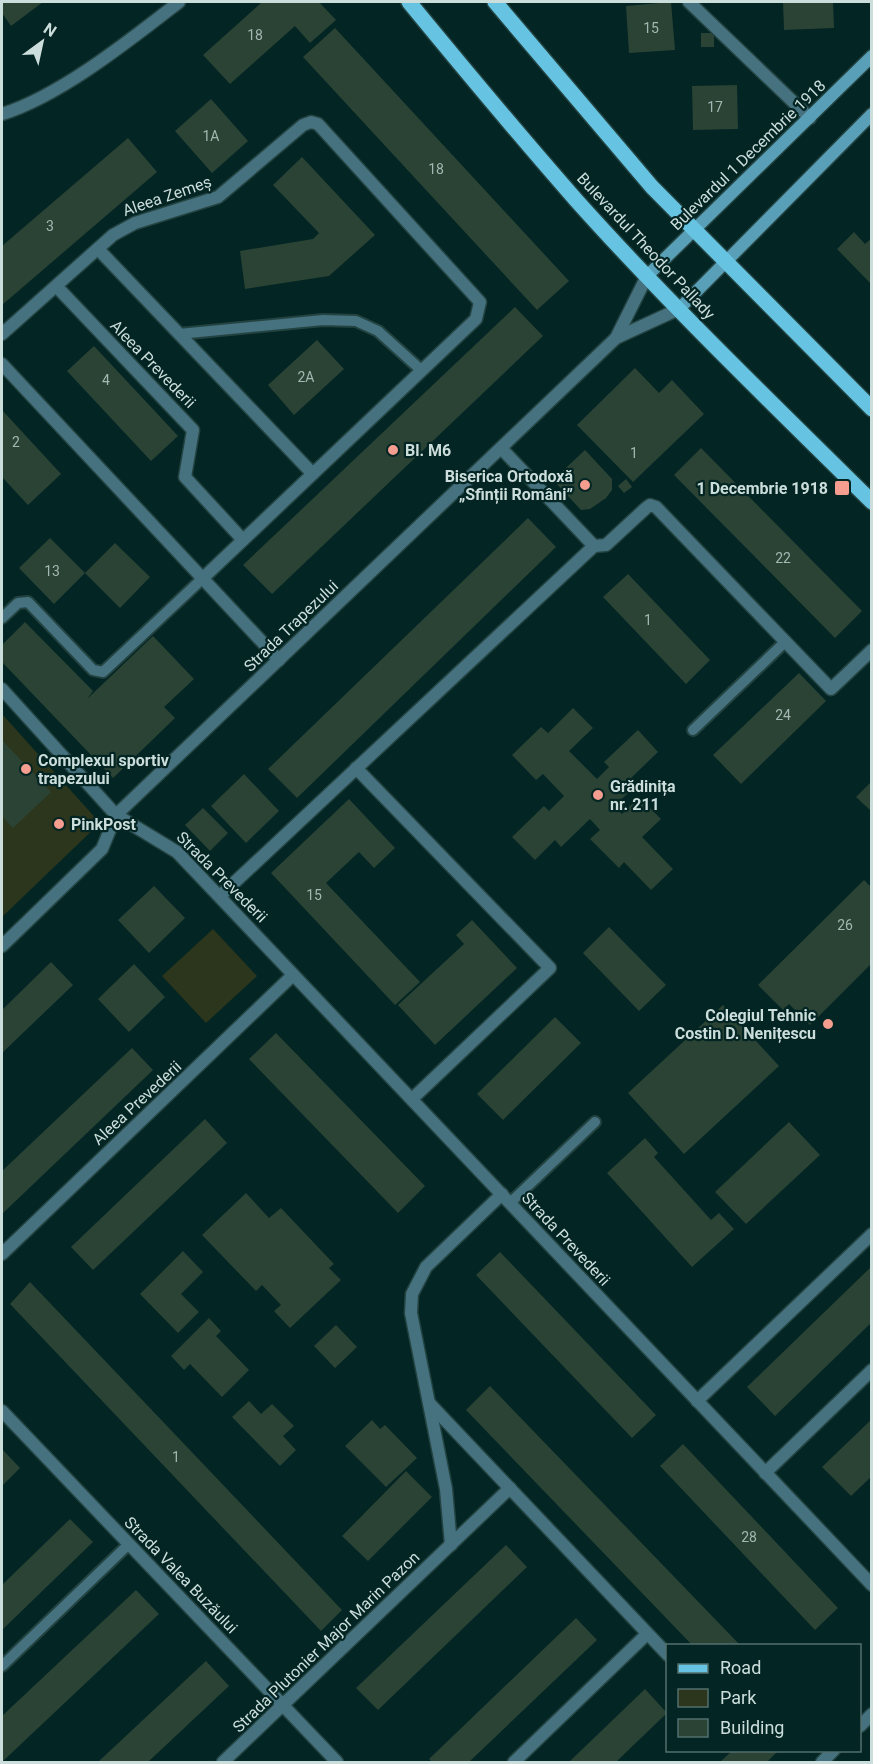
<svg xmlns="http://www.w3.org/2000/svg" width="873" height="1764" font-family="Roboto,sans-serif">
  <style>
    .green { fill: #2c361d }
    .building { fill: #2b4335 }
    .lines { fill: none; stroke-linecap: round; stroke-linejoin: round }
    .service-casing { stroke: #234341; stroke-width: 14 }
    .minor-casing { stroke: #234341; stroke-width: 15 }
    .tertiary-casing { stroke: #234341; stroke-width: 15 }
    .secondary-casing { stroke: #234341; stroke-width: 15 }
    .primary-casing { stroke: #234341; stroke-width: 18 }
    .service { stroke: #46717f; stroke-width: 10 }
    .minor { stroke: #46717f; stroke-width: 12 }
    .tertiary { stroke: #46717f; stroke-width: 12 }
    .secondary { stroke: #599fb7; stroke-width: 12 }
    .primary { stroke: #66c4e2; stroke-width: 15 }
    .poi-dot { fill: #f59d8e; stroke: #032523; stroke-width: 2 }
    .labels { text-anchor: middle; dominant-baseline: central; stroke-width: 4.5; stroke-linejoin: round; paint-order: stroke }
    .number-label { font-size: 14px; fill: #a4b7b2 }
    .street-label { font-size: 16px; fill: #ccdedc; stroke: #032523 }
    .poi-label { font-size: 16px; font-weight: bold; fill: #ccdedc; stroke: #032523; text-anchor: start }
  </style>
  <rect width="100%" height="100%" fill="#032523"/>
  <!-- green -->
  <g class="green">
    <path d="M 2,714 L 100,823 L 2,917 Z"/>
    <path d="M 213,929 L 257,976 L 206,1023 L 162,976 Z"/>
  </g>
  <!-- building -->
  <g class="building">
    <path d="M 2,2 L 43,2 L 11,26 L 2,13 Z"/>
    <path d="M 262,2 L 319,2 L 336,20 L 310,43 L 295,26 L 230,84 L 203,55 Z"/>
    <path d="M 671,2 L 675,50 L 629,53 L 626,6 Z"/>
    <path d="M 783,2 L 833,2 L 834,28 L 784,30 Z"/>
    <path d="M 335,28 L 569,281 L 537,310 L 303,57 Z"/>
    <rect x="701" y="33" width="13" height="14"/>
    <path d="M 737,85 L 738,129 L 693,130 L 692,86 Z"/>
    <path d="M 211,99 L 248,141 L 212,173 L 175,131 Z"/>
    <path d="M 128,138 L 157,172 L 2,305 L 2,246 Z"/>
    <path d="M 302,157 L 375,235 L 329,276 L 245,289 L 240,251 L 313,239 L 319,233 L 273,185 Z"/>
    <path d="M 854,232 L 865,244 L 872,238 L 872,285 L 837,249 Z"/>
    <path d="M 515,307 L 543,336 L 272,594 L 243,565 Z"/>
    <path d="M 317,340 L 344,369 L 294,415 L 268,385 Z"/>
    <path d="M 94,346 L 178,436 L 151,461 L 67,371 Z"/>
    <path d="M 635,368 L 659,393 L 672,380 L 704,414 L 633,482 L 577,425 Z"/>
    <path d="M 2,410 L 61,474 L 28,505 L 2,477 Z"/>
    <path d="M 701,448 L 862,611 L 835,638 L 674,475 Z"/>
    <path d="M 585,450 L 612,479 L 612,490 L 606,498 L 590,509 L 581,510 L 553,480 Z"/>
    <path d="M 626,479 L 632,487 L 624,493 L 618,486 Z"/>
    <path d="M 528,518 L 556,547 L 297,798 L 268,769 Z"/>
    <path d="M 50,538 L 85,573 L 54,604 L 19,568 Z"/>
    <path d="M 115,543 L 150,577 L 120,608 L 85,573 Z"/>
    <path d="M 628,574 L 710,660 L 686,684 L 603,597 Z"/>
    <path d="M 25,622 L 93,691 L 87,699 L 153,636 L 194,679 L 164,707 L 175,718 L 113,778 L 2,662 L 2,645 Z"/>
    <path d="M 799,673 L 826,701 L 741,784 L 713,755 Z"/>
    <path d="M 573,708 L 593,728 L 569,751 L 597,779 L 609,767 L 604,762 L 638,730 L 658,752 L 632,777 L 638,784 L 614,806 L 622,814 L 639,797 L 661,819 L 642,837 L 673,869 L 651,890 L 624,862 L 619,868 L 590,839 L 600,830 L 590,819 L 561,847 L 555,840 L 535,860 L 512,837 L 544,806 L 549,811 L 564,796 L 543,774 L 536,780 L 512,755 L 541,727 L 548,733 Z"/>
    <path d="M 2,740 L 51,792 L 13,828 L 2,816 Z"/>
    <path d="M 244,774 L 279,811 L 246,843 L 211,806 Z"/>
    <path d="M 872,781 L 872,812 L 856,797 Z"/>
    <path d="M 349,799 L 395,848 L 374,868 L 359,852 L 326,883 L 420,982 L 395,1005 L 271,873 Z"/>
    <path d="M 203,808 L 228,833 L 210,851 L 185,825 Z"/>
    <path d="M 864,880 L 872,888 L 872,963 L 810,1025 L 789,1004 L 783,1010 L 758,985 Z"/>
    <path d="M 154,886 L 185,918 L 149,953 L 118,920 Z"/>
    <path d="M 472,920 L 517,968 L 435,1045 L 398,1005 L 464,944 L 456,935 Z"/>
    <path d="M 609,927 L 666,985 L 639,1011 L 583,953 Z"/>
    <path d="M 51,962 L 73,985 L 2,1053 L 2,1010 Z"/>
    <path d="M 134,964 L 165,997 L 129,1032 L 98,999 Z"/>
    <path d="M 723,1005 L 779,1066 L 684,1154 L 628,1093 Z"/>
    <path d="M 555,1017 L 581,1043 L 503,1120 L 477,1094 Z"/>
    <path d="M 276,1033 L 425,1186 L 398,1213 L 249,1059 Z"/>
    <path d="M 132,1048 L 153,1070 L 2,1214 L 2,1171 Z"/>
    <path d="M 205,1119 L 227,1143 L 93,1270 L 71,1247 Z"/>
    <path d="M 789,1122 L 820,1155 L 746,1224 L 715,1192 Z"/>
    <path d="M 645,1138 L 658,1153 L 654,1157 L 711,1220 L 719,1213 L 734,1229 L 692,1267 L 607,1173 Z"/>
    <path d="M 246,1193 L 269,1218 L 281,1208 L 334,1264 L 329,1268 L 341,1280 L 290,1328 L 274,1311 L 281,1305 L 262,1285 L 256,1291 L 202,1235 Z"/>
    <path d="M 183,1251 L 203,1272 L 181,1294 L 199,1312 L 178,1333 L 140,1294 Z"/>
    <path d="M 500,1252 L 656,1415 L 632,1438 L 476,1275 Z"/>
    <path d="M 872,1266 L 872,1322 L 775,1416 L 747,1387 Z"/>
    <path d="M 30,1282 L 342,1610 L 321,1631 L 10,1304 Z"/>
    <path d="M 209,1318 L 221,1331 L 216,1336 L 249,1370 L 222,1397 L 190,1364 L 184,1370 L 171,1356 Z"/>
    <path d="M 336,1325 L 357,1347 L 335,1368 L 314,1346 Z"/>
    <path d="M 490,1386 L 741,1646 L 693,1646 L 466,1410 Z"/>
    <path d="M 249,1401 L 261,1414 L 272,1404 L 294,1426 L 283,1436 L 296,1450 L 280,1466 L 232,1417 Z"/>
    <path d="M 872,1419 L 872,1476 L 851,1496 L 822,1467 Z"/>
    <path d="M 372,1420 L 380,1429 L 385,1425 L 417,1458 L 386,1487 L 345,1446 Z"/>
    <path d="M 683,1444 L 838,1608 L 815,1630 L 660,1466 Z"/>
    <path d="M 2,1449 L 20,1468 L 2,1486 Z"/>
    <path d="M 406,1471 L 432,1497 L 368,1561 L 342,1536 Z"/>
    <path d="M 70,1519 L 93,1542 L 2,1630 L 2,1585 Z"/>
    <path d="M 506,1545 L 527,1567 L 378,1710 L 356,1688 Z"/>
    <path d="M 136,1590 L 159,1614 L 2,1762 L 2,1716 Z"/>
    <path d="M 576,1618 L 597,1640 L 469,1762 L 432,1762 L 429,1759 Z"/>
    <path d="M 206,1661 L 229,1686 L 148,1762 L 98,1762 Z"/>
    <path d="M 645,1689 L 667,1713 L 616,1762 L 569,1762 Z"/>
    <path d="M 733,1750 L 779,1750 L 767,1762 L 720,1762 Z"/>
  </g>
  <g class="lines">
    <defs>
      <g id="service">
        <path d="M 179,334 L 323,320 L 356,321 L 378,331 L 421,370"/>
        <path d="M 2,618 L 18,603 L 28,602 L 93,670 L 103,672 L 202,579"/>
        <path d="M 693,730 L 785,642"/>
        <path d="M 510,1203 L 595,1122"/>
        <path d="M 2,1666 L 129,1544"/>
      </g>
      <g id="minor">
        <path d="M 689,2 L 810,118"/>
        <path d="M 2,114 C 60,96 130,40 179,2"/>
        <path d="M 98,249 L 312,473"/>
        <path d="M 57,287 L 193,430 L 185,477 L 243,540"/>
        <path d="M 2,334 L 113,235 L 135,223 L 218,197 L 303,125 L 311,122 L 318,124 L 480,302 L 476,319 L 202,579"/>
        <path d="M 2,364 L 279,660"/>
        <path d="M 501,448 L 594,546 L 606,545 L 646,508 L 650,505 L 656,507 L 831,689 L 872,650"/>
        <path d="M 356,768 L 550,968 L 412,1099"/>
        <path d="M 220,896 L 594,546"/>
        <path d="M 2,946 L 102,849 L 116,815"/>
        <path d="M 2,1254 L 293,975"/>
        <path d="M 697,1401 L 872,1234"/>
        <path d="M 429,1403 L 668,1655"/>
        <path d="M 2,1411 L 337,1762"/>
        <path d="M 765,1473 L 872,1370"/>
        <path d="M 451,1545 L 446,1489 L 411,1313 L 412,1294 L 426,1267 L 502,1194"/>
        <path d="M 860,1726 L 872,1714"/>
        <path d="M 223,1762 L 510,1488"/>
        <path d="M 514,1762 L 647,1634"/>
        <path d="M 822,1762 L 834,1750"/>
      </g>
      <g id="tertiary">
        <path d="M 616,338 L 647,276"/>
        <path d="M 2,689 L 116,815 L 177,852 L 872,1585"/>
        <path d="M 116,815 L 616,338 L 679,309"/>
      </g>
      <g id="secondary">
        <path d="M 647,276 L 872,56"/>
        <path d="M 679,309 L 872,114"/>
      </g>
      <g id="primary">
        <path d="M 409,2 C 464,69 519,135 576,200 C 670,305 772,403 872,502"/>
        <path d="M 495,2 L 652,187 L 872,409"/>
      </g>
    </defs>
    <!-- service casing -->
    <use href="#service" class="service-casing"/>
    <!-- minor casing -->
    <use href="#minor" class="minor-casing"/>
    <!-- tertiary casing -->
    <use href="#tertiary" class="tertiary-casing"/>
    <!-- secondary casing -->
    <use href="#secondary" class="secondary-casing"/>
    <!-- primary casing -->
    <use href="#primary" class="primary-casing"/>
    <!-- service -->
    <use href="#service" class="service"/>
    <!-- minor -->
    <use href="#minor" class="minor"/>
    <!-- tertiary -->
    <use href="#tertiary" class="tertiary"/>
    <!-- secondary -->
    <use href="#secondary" class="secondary"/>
    <!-- primary -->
    <use href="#primary" class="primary"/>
  </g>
  <!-- markers -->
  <g class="poi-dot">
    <circle cx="393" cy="450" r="6"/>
    <circle cx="585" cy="485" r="6"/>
    <rect x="834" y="480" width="16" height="16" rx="3"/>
    <circle cx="26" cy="769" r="6"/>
    <circle cx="598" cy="795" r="6"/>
    <circle cx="59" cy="824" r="6"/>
    <circle cx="828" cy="1024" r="6"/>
  </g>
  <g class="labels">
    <!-- number labels -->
    <g class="number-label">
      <text x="651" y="28">15</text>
      <text x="255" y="35">18</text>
      <text x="715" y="107">17</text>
      <text x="211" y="136">1A</text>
      <text x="436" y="169">18</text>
      <text x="50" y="226">3</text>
      <text x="306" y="377">2A</text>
      <text x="106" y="380">4</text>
      <text x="16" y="442">2</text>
      <text x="634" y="453">1</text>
      <text x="783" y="558">22</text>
      <text x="52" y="571">13</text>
      <text x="648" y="620">1</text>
      <text x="783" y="715">24</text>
      <text x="314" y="895">15</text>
      <text x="845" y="925">26</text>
      <text x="176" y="1457">1</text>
      <text x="749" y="1537">28</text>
    </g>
    <!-- street labels -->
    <g class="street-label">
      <text transform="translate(748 155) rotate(-44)">Bulevardul 1 Decembrie 1918</text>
      <text transform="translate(167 196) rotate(-19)">Aleea Zemeș</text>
      <text transform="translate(646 246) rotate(47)">Bulevardul Theodor Pallady</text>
      <text transform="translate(153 364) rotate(46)">Aleea Prevederii</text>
      <text transform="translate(291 626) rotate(-44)">Strada Trapezului</text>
      <text transform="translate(222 877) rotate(45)">Strada Prevederii</text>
      <text transform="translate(137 1103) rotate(-43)">Aleea Prevederii</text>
      <text transform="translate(566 1239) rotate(47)">Strada Prevederii</text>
      <text transform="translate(181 1575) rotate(46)">Strada Valea Buzăului</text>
      <text transform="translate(326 1642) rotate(-44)">Strada Plutonier Major Marin Pazon</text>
    </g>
    <!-- poi labels -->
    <g class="poi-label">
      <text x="405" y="450">Bl. M6</text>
      <text x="573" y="476" text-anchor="end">Biserica Ortodoxă<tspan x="573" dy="18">„Sfinții Români”</tspan></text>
      <text x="828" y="488" text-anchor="end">1 Decembrie 1918</text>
      <text x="38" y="760">Complexul sportiv<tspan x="38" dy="18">trapezului</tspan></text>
      <text x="610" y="786">Grădinița<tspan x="610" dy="18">nr. 211</tspan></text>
      <text x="71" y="824">PinkPost</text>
      <text x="816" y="1015" text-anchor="end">Colegiul Tehnic<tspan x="816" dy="18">Costin D. Nenițescu</tspan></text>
    </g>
  </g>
  <!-- border -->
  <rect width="873" height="1764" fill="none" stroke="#ccdedc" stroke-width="6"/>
  <!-- legend -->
  <rect x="666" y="1644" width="195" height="108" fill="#032523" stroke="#536f6d" stroke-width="1.5"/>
  <rect x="678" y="1664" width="30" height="9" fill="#66c4e2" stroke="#536f6d" stroke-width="1.5"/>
  <text x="720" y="1674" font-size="18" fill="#ccdedc">Road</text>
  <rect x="678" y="1689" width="30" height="18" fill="#2c361d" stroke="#536f6d" stroke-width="1.5"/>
  <text x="720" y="1704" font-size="18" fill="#ccdedc">Park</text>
  <rect x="678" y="1719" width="30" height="18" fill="#2b4335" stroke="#536f6d" stroke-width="1.5"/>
  <text x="720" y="1734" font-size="18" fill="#ccdedc">Building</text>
  <!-- north arrow -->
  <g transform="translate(42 42) rotate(33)" stroke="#032523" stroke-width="4.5" paint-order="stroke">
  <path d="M0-4.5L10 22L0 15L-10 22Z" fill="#ccdedc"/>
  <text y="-9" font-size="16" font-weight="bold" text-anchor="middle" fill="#ccdedc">N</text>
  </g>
</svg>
